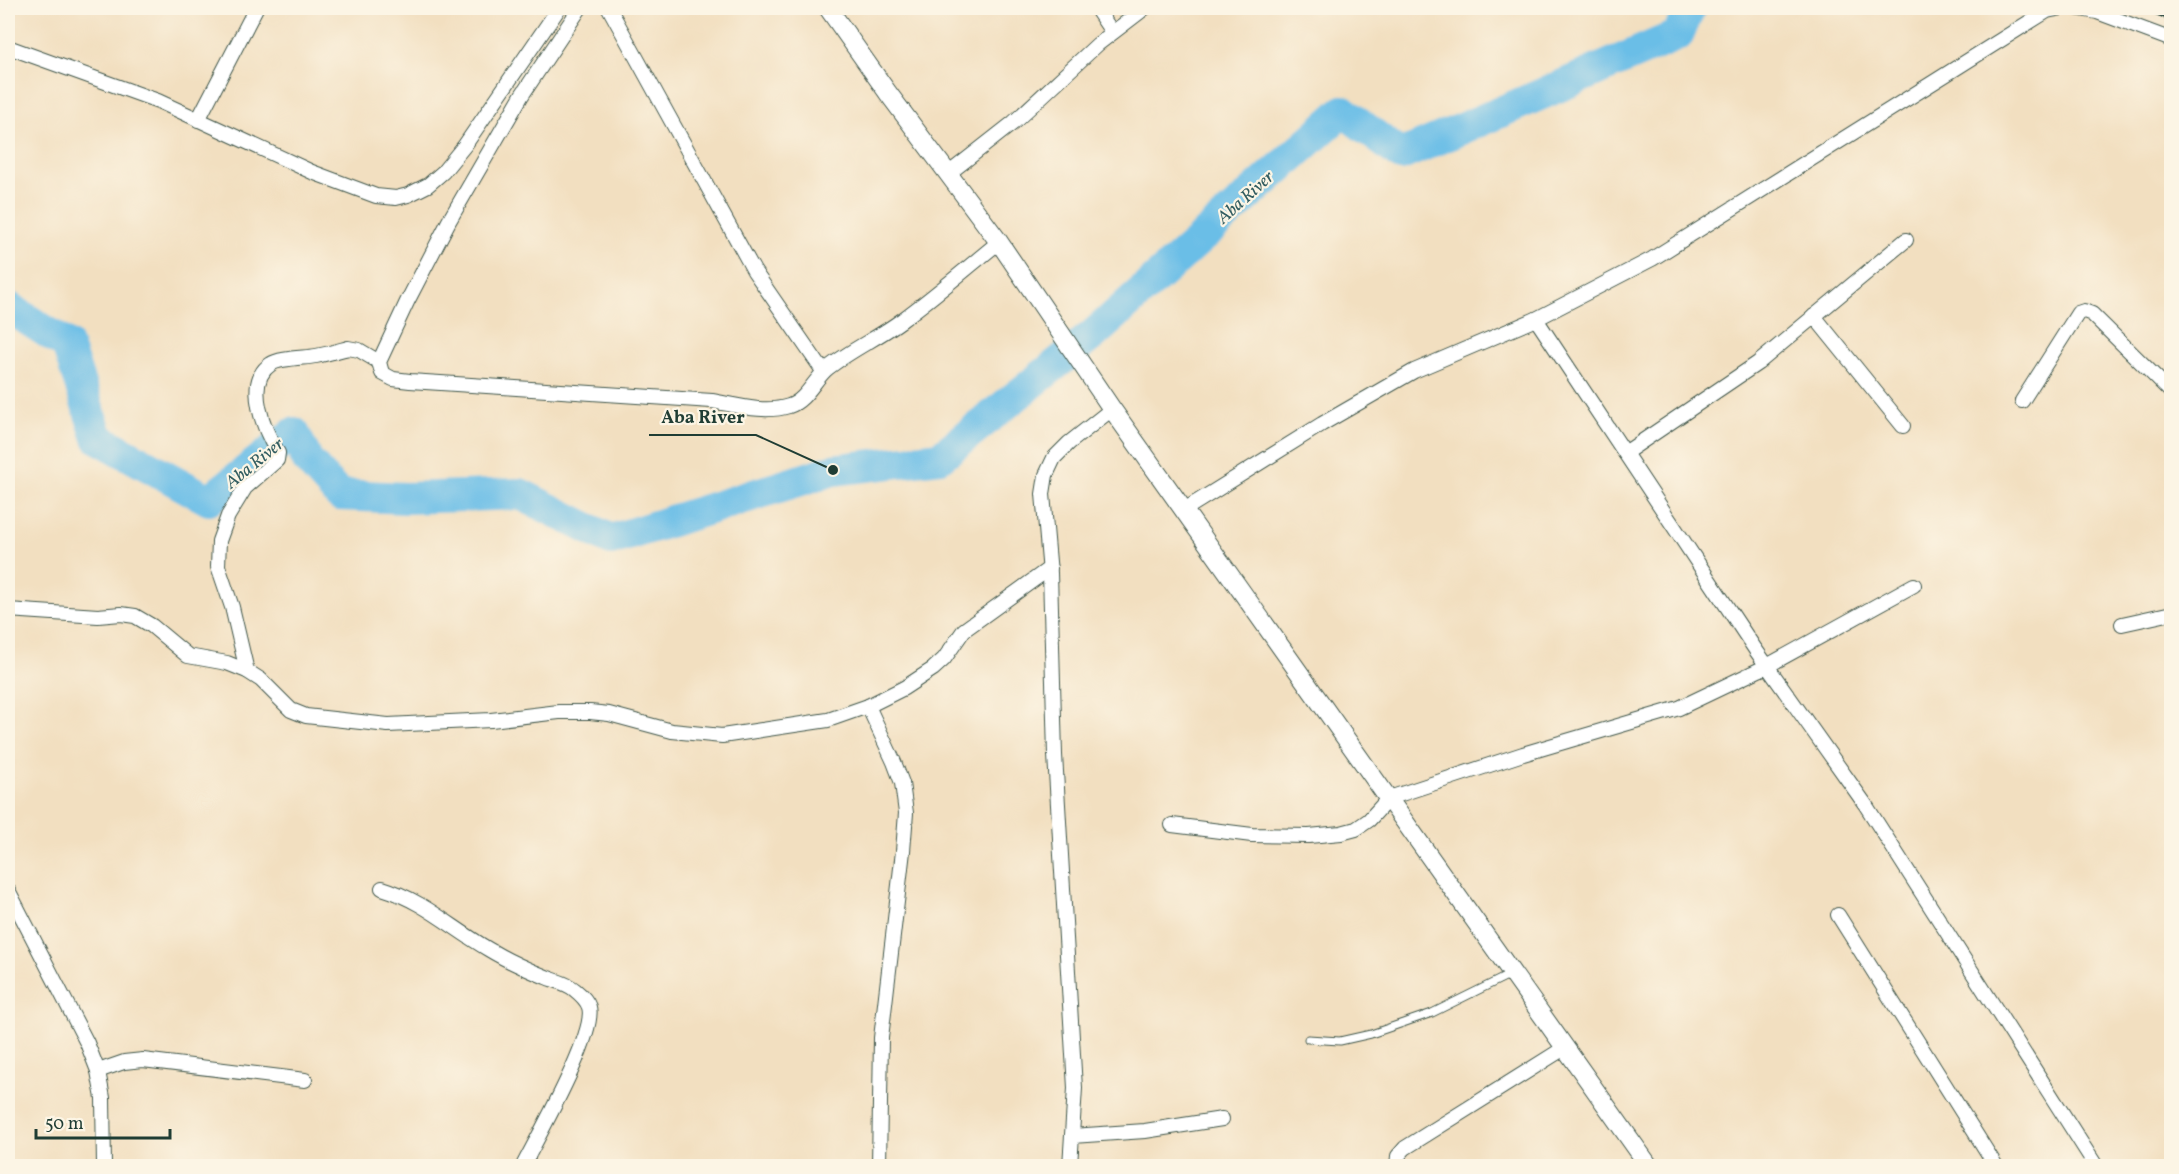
<svg xmlns="http://www.w3.org/2000/svg" width="2179" height="1174" font-family="Vollkorn,serif">
  <style>
    .lines { fill: none; stroke-linecap: round; stroke-linejoin: round }
    .river { stroke: #6bbee7; stroke-width: 32 }
    .service-casing { stroke: #3f5549; stroke-width: 9 }
    .minor-casing { stroke: #3f5549; stroke-width: 16 }
    .tertiary-casing { stroke: #3f5549; stroke-width: 20 }
    .service { stroke: #fff; stroke-width: 7 }
    .minor { stroke: #fff; stroke-width: 14 }
    .tertiary { stroke: #fff; stroke-width: 18 }
    .rail-casing { stroke: #1f3d34; stroke-width: 7 }
    .rail { stroke: #fcf5e5; stroke-width: 4.5; stroke-dasharray: 14; stroke-linecap: butt }
    .labels { text-anchor: middle; dominant-baseline: central; stroke-width: 4.5; stroke-linejoin: round; paint-order: stroke }
    .water-label { font-size: 18px; font-style: italic; fill: #325d61; stroke: #fcf5e5 }
    .leader { fill: none; stroke: #1f3d34; stroke-width: 2 }
    .callout-dot { fill: #1f3d34; stroke: #fcf5e5; stroke-width: 2 }
    .callout-label { font-size: 18px; text-anchor: middle; font-weight: bold; fill: #1f3d34; stroke: #fcf5e5; stroke-width: 4.5; stroke-linejoin: round; paint-order: stroke }
  </style>
  <rect width="100%" height="100%" fill="#fcf5e5"/>
  <filter id="ink" filterUnits="userSpaceOnUse"><feTurbulence type="fractalNoise" baseFrequency=".0167" numOctaves="2"/><feDisplacementMap in="SourceGraphic" scale="12" xChannelSelector="R" yChannelSelector="G"/><feConvolveMatrix kernelMatrix="1 2 1 2 8 2 1 2 1" color-interpolation-filters="sRGB"/></filter>
  <filter id="wash" filterUnits="userSpaceOnUse"><feTurbulence type="fractalNoise" baseFrequency=".008" numOctaves="4" result="noise"/><feDisplacementMap in="SourceGraphic" scale="24" xChannelSelector="R" yChannelSelector="G"/><feGaussianBlur stdDeviation="1.35" result="paint"/><feColorMatrix in="noise" values="0 0 0 0 0 0 0 0 0 0 0 0 0 0 0 0 0 1.4 0 .05"/><feComposite in="paint" operator="in"/></filter>
  <g filter="url(#wash)">
    <rect width="100%" height="100%" fill="#f2dfc0"/>
    <g class="lines">
      <!-- river -->
      <path class="river" d="M 8,307 L 67,345 L 98,438 L 209,500 L 294,433 L 308,461 L 339,495 L 406,498 L 520,494 L 611,540 L 833,470 L 940,457 L 1094,334 L 1343,111 L 1401,155 L 1678,35 L 1690,8"/>
    </g>
  </g>
  <g filter="url(#ink)">
    <g class="lines">
      <defs>
        <path id="service" d="M 1308,1039 L 1340,1041 L 1371,1034 L 1432,1013 L 1511,974"/>
        <g id="minor">
          <path d="M 580,8 L 522,95 L 449,221 L 407,302 L 379,362 L 382,373 L 393,379 L 410,381 L 712,401 C 736,405 764,414 789,406 C 806,401 815,378 828,368 C 852,349 878,338 902,320 C 935,296 967,268 999,242"/>
          <path d="M 609,8 L 754,271 L 823,371"/>
          <path d="M 1096,8 L 1112,32"/>
          <path d="M 2075,8 L 2097,12 L 2172,40"/>
          <path d="M 8,47 L 158,101 L 312,172 L 376,196 L 396,198 L 408,195 L 428,185 L 443,172 L 465,145 L 559,8"/>
          <path d="M 198,120 L 256,8"/>
          <path d="M 948,174 L 1013,123 L 1098,44 L 1145,8"/>
          <path d="M 1814,316 L 1903,426"/>
          <path d="M 1536,319 L 1652,259 L 2047,11 L 2062,8"/>
          <path d="M 2022,401 L 2078,313 L 2084,311 L 2092,314 L 2172,393"/>
          <path d="M 1625,453 L 1758,363 L 1906,240"/>
          <path d="M 1184,510 L 1322,424 L 1414,371 L 1536,319 L 1755,649 L 1865,804 L 2096,1166"/>
          <path d="M 8,610 L 98,616 L 121,614 L 135,616 L 152,626 L 188,656 L 227,663 L 247,671 L 261,680 L 291,710 L 306,716 L 388,725 L 491,720 L 559,712 L 590,712 L 609,714 L 672,731 L 722,736 L 828,720 L 868,706 L 904,688 L 933,669 L 944,659 L 964,630 L 1050,568"/>
          <path d="M 2122,624 L 2172,613"/>
          <path d="M 247,671 L 232,607 L 218,566 L 219,541 L 228,516 L 245,488 L 277,460 L 278,453 C 265,432 243,382 271,364 C 279,358 305,358 316,356 C 327,354 337,351 348,348 L 359,350 L 379,362"/>
          <path d="M 868,706 L 894,762 L 902,783 L 906,813 L 903,851 L 881,1038 L 879,1166"/>
          <path d="M 1172,825 L 1252,835 L 1309,836 L 1341,833 L 1356,829 L 1369,820 L 1389,798 L 1523,754 L 1679,708 L 1767,666 L 1914,585"/>
          <path d="M 382,888 C 422,900 452,928 488,949 C 506,960 526,969 546,977 C 555,981 567,983 575,990 C 580,994 587,1001 589,1007 C 597,1033 537,1138 523,1166"/>
          <path d="M 8,890 L 87,1043 L 98,1071 L 103,1098 L 104,1166"/>
          <path d="M 1838,915 L 1996,1166"/>
          <path d="M 98,1071 L 124,1062 L 143,1060 L 305,1080"/>
          <path d="M 1072,1136 L 1145,1131 L 1222,1119"/>
          <path d="M 1070,1166 L 1075,1088 L 1055,755 L 1050,573 L 1043,494 L 1046,475 L 1054,458 L 1069,443 L 1112,409"/>
          <path d="M 1397,1166 L 1398,1156 L 1405,1148 L 1566,1047"/>
        </g>
        <path id="tertiary" d="M 828,8 L 888,93 L 999,242 L 1112,409 L 1649,1166"/>
      </defs>
      <!-- service casing -->
      <use href="#service" class="service-casing"/>
      <!-- minor casing -->
      <use href="#minor" class="minor-casing"/>
      <!-- tertiary casing -->
      <use href="#tertiary" class="tertiary-casing"/>
      <!-- service -->
      <use href="#service" class="service"/>
      <!-- minor -->
      <use href="#minor" class="minor"/>
      <!-- tertiary -->
      <use href="#tertiary" class="tertiary"/>
      <defs>
        <path id="rail" d="M 2147,8 L 2172,18"/>
      </defs>
      <!-- rail casing -->
      <use href="#rail" class="rail-casing"/>
      <!-- rail -->
      <use href="#rail" class="rail"/>
    </g>
  </g>
  <g class="labels">
    <!-- water labels -->
    <g class="water-label">
      <text transform="translate(1246 198) rotate(-42)">Aba River</text>
      <text transform="translate(255 464) rotate(-39)">Aba River</text>
    </g>
  </g>
  <!-- callouts -->
  <path class="leader" d="M833 470L756 435H649"/>
  <circle class="callout-dot" cx="833" cy="470" r="6"/>
  <g class="callout-label">
    <text x="703" y="423">Aba River</text>
  </g>
  <!-- margin -->
  <rect width="2179" height="1174" fill="none" stroke="#fcf5e5" stroke-width="30"/>
  <!-- scale -->
  <path d="M36 1129v9h134v-9" fill="none" stroke="#1f3d34" stroke-width="3"/>
  <text x="45" y="1129" font-size="18" fill="#1f3d34" stroke="#fcf5e5" stroke-width="4.5" paint-order="stroke">50 m</text>
</svg>
